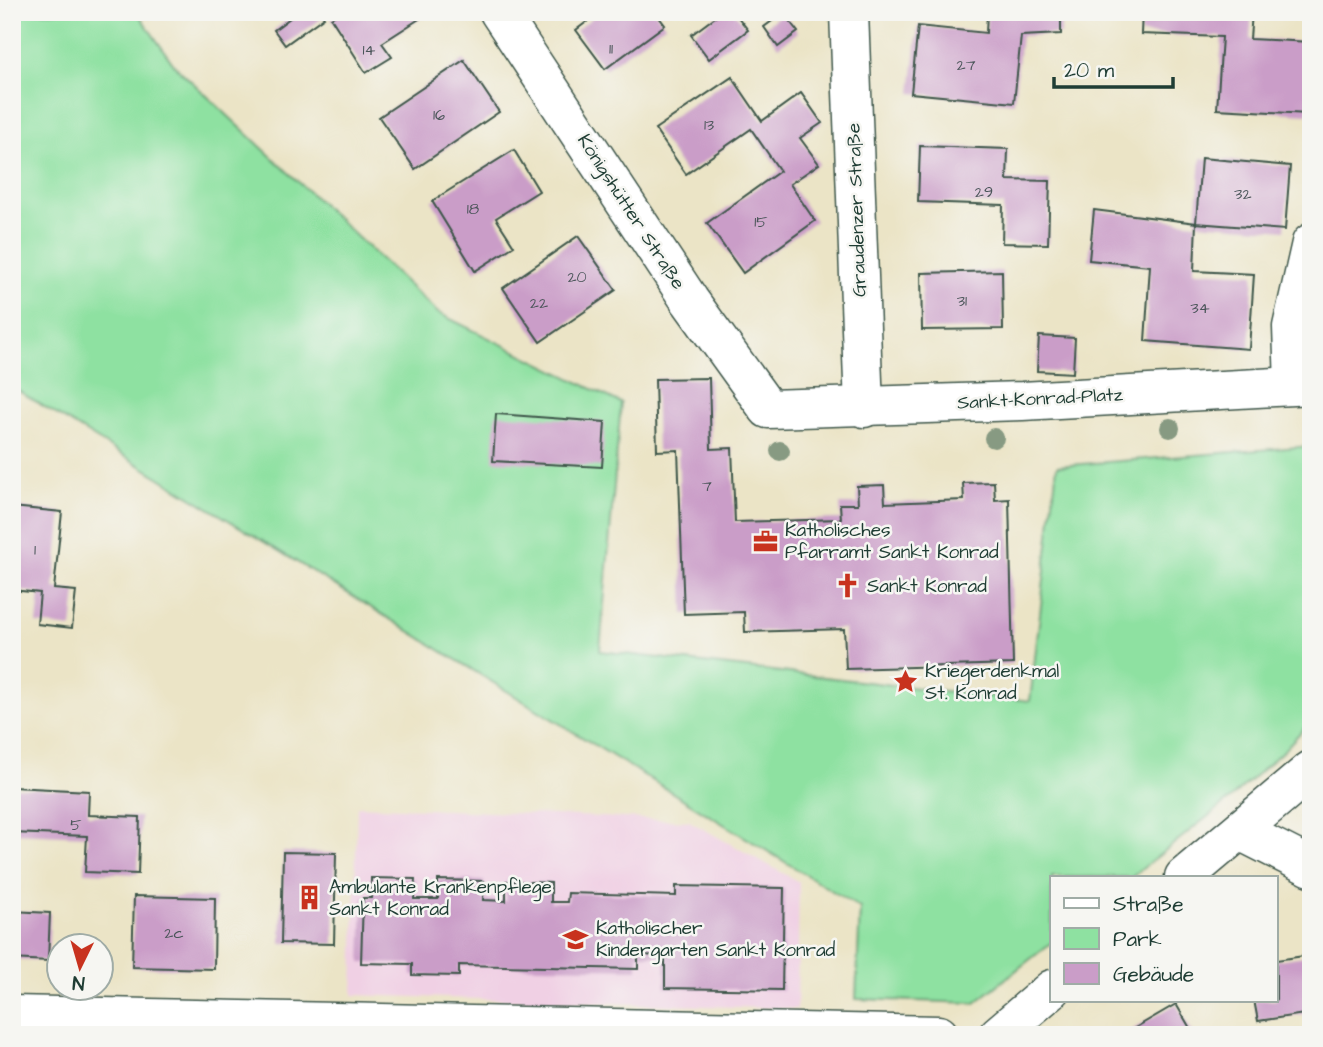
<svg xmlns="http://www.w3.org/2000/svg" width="1323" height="1047" font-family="'Architects Daughter',sans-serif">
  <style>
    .built { fill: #f0d0e4 }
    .green { fill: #8ee1a1; stroke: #568f6a; stroke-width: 2 }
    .building { fill: #ca9dc8 }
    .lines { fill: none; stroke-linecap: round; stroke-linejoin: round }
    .minor-casing { stroke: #3e564a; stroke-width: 41 }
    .minor { stroke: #fff; stroke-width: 38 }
    .tree { fill: #879a82 }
    .labels { text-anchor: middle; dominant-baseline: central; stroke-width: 5; stroke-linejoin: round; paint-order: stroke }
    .number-label { font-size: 16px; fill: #4a5559 }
    .street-label { font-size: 19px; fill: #1f3d34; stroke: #f6f6f2 }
    .poi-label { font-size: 19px; fill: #1f3d34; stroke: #f6f6f2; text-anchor: start }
  </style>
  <rect width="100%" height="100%" fill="#f6f6f2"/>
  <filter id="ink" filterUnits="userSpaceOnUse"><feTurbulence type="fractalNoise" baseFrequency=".0143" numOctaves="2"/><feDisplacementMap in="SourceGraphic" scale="14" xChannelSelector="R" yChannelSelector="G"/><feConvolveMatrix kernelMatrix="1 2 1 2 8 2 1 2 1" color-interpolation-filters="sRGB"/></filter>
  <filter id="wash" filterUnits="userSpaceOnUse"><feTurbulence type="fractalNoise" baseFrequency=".00686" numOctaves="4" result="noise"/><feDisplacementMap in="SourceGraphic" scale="28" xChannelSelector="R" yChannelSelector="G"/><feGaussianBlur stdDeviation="1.57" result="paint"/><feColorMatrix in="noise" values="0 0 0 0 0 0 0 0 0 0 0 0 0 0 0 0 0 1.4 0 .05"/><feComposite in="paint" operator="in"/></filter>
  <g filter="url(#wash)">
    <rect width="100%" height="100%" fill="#ebe4c6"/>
    <!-- built -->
    <path class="built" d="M 357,806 L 689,821 L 799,882 L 797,1009 L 353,995 Z"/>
    <!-- green -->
    <path class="green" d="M 12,12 L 137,12 L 174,65 L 438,313 L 621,403 L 600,651 L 1030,701 L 1057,466 L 1311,446 L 1311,721 L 1285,749 L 1230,799 L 1132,877 L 1052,877 L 1052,942 L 975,1003 L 856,999 L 860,908 L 12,387 Z"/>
    <g id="blocks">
      <!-- building -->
      <g class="building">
        <path d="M 298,12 L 320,12 L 324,17 L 285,45 L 274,30 Z"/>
        <path d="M 340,12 L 430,12 L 382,43 L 392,57 L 366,73 L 331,18 Z"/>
        <path d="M 600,12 L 655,12 L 665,25 L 605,69 L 576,30 Z"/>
        <path d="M 722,12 L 734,12 L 748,30 L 709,59 L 691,35 Z"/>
        <path d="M 987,12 L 1061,12 L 1061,34 L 1021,36 L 1014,103 L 911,93 L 918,26 L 986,33 Z"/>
        <path d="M 1142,12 L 1252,12 L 1250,39 L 1311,42 L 1308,114 L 1217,109 L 1222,37 L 1141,34 Z"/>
        <path d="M 783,13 L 798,32 L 778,47 L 764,27 Z"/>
        <path d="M 464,60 L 499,112 L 415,169 L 379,117 Z"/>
        <path d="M 732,77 L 762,121 L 801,93 L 822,123 L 800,138 L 819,164 L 790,184 L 815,221 L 743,273 L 707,223 L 780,171 L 751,129 L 686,174 L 655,129 Z"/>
        <path d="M 920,146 L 1008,149 L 1007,180 L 1050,181 L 1048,244 L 1002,243 L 1003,205 L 918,202 Z"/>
        <path d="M 514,150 L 539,191 L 496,218 L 514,246 L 475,271 L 432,201 Z"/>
        <path d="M 1201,158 L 1290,166 L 1285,230 L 1196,223 Z"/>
        <path d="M 1094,210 L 1196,223 L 1194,271 L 1254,274 L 1249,349 L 1145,341 L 1150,266 L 1089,260 Z"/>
        <path d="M 578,236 L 616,290 L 540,342 L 503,288 Z"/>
        <path d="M 1002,271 L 1003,329 L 922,330 L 921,273 Z"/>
        <path d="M 1039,336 L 1075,338 L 1073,373 L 1037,371 Z"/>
        <path d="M 709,378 L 711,449 L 732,448 L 735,522 L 841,519 L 840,504 L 858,504 L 857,486 L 884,485 L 885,503 L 964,500 L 963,483 L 994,482 L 995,500 L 1009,499 L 1013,664 L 846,669 L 844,629 L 745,632 L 744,612 L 684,614 L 678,450 L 657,451 L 655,379 Z"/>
        <path d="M 496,414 L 605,422 L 602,467 L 493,461 Z"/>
        <path d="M 12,507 L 62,512 L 54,589 L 76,591 L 72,628 L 37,624 L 40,593 L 12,590 Z"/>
        <path d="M 12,787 L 89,791 L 88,815 L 140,817 L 138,874 L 85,872 L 87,836 L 12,833 Z"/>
        <path d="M 283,852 L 336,853 L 334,944 L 281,943 Z"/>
        <path d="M 371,878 L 415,879 L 414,899 L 438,899 L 438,880 L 484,881 L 483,900 L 506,901 L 506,881 L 551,883 L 551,902 L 567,902 L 568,893 L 676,896 L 676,886 L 784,888 L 782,990 L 665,988 L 665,956 L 638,955 L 638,969 L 459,965 L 459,976 L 412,975 L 412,964 L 361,963 L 363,898 L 371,898 Z"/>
        <path d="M 134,896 L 215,898 L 214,969 L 132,967 Z"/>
        <path d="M 12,911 L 50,913 L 48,961 L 12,959 Z"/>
        <path d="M 1311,955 L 1311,1013 L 1258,1021 L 1254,1000 L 1276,1000 L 1276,960 Z"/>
        <path d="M 1176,1004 L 1194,1035 L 1123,1035 L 1128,1032 Z"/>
      </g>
    </g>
  </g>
  <g filter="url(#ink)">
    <use href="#blocks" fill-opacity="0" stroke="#3e564a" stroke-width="2"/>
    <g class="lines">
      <defs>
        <g id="minor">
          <path d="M 499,12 L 690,301 L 768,409 L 1022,401 L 1311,385"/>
          <path d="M 849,12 L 864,408"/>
          <path d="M 1294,385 L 1292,327 L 1311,243"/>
          <path d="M 1240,831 L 1311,867"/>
          <path d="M 1184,877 L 1311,770"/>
          <path d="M 12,1015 L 939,1035"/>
          <path d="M 998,1035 L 1052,989"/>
        </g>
      </defs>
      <!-- minor casing -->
      <use href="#minor" class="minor-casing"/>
      <!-- minor -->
      <use href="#minor" class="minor"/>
    </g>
    <!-- trees -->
    <g class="tree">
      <circle cx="1170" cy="428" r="10"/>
      <circle cx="994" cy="438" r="10"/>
      <circle cx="780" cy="451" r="10"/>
    </g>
  </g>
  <!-- icons -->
  <defs>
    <symbol id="office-bare" viewBox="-9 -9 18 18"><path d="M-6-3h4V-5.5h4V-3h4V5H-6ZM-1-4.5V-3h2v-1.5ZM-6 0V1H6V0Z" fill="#c8321e" stroke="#f6f6f2" stroke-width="2.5" paint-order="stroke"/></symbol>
    <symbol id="church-bare" viewBox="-9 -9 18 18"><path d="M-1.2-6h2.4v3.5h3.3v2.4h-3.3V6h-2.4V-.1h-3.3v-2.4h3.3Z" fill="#c8321e" stroke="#f6f6f2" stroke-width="2.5" paint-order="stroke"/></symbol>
    <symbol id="sight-bare" viewBox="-9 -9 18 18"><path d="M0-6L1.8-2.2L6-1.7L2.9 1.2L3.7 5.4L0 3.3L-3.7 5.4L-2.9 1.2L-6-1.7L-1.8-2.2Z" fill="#c8321e" stroke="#f6f6f2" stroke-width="2.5" paint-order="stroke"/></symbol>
    <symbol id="building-bare" viewBox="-9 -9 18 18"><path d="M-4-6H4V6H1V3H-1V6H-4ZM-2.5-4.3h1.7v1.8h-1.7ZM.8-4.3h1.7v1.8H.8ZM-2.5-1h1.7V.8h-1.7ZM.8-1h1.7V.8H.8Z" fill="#c8321e" stroke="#f6f6f2" stroke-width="2.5" paint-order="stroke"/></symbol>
    <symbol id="school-bare" viewBox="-9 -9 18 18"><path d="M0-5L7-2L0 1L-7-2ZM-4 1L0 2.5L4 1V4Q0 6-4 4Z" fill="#c8321e" stroke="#f6f6f2" stroke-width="2.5" paint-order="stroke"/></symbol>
  </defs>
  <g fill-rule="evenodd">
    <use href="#office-bare" x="748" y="524" width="35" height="35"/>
    <use href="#church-bare" x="830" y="568" width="35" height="35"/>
    <use href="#sight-bare" x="888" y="664" width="35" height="35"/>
    <use href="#building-bare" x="292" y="880" width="35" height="35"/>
    <use href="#school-bare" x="558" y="922" width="35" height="35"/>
  </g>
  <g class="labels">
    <!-- number labels -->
    <g class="number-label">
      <text x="611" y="49">11</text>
      <text x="369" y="50">14</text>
      <text x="966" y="65">27</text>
      <text x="439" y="115">16</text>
      <text x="709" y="125">13</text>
      <text x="984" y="192">29</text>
      <text x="1243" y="194">32</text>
      <text x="473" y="209">18</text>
      <text x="761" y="222">15</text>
      <text x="577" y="277">20</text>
      <text x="962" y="301">31</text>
      <text x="539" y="303">22</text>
      <text x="1200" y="308">34</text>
      <text x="707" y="486">7</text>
      <text x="35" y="550">1</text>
      <text x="76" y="825">5</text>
      <text x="174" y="933">2c</text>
    </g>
    <!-- street labels -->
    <g class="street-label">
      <text transform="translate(857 210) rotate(-92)">Graudenzer Straße</text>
      <text transform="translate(631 212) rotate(57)">Königshütter Straße</text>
      <text transform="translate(1040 399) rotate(-3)">Sankt-Konrad-Platz</text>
    </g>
    <!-- poi labels -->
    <g class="poi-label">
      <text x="785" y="530">Katholisches<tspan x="785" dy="22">Pfarramt Sankt Konrad</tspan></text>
      <text x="867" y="586">Sankt Konrad</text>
      <text x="925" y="671">Kriegerdenkmal<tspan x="925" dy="22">St. Konrad</tspan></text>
      <text x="329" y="887">Ambulante Krankenpflege<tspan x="329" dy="22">Sankt Konrad</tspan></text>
      <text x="596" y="928">Katholischer<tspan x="596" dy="22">Kindergarten Sankt Konrad</tspan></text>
    </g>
  </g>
  <!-- margin -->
  <rect width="1323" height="1047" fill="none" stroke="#f6f6f2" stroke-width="42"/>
  <!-- legend -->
  <rect x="1050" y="876" width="228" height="126" fill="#f6f6f2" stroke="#a0aca6" stroke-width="2"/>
  <rect x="1064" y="898" width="35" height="10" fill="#ffffff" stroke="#a0aca6" stroke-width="2"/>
  <text x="1113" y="911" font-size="21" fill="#1f3d34">Straße</text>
  <rect x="1064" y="928" width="35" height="21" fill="#8ee1a1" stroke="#a0aca6" stroke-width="2"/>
  <text x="1113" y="946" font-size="21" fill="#1f3d34">Park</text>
  <rect x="1064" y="963" width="35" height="21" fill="#ca9dc8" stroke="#a0aca6" stroke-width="2"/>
  <text x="1113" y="981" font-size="21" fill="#1f3d34">Gebäude</text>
  <!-- north arrow -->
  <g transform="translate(80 967) rotate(185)"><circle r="33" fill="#f6f6f2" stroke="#a0aca6" stroke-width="2"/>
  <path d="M0-5L12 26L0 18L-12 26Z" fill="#c8321e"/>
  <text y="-10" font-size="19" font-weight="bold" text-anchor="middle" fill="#1f3d34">N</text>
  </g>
  <!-- scale -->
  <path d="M1054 77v10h119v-10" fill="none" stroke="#1f3d34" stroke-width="3.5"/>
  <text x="1064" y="77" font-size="21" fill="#1f3d34" stroke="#f6f6f2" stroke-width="5" paint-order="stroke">20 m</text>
</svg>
